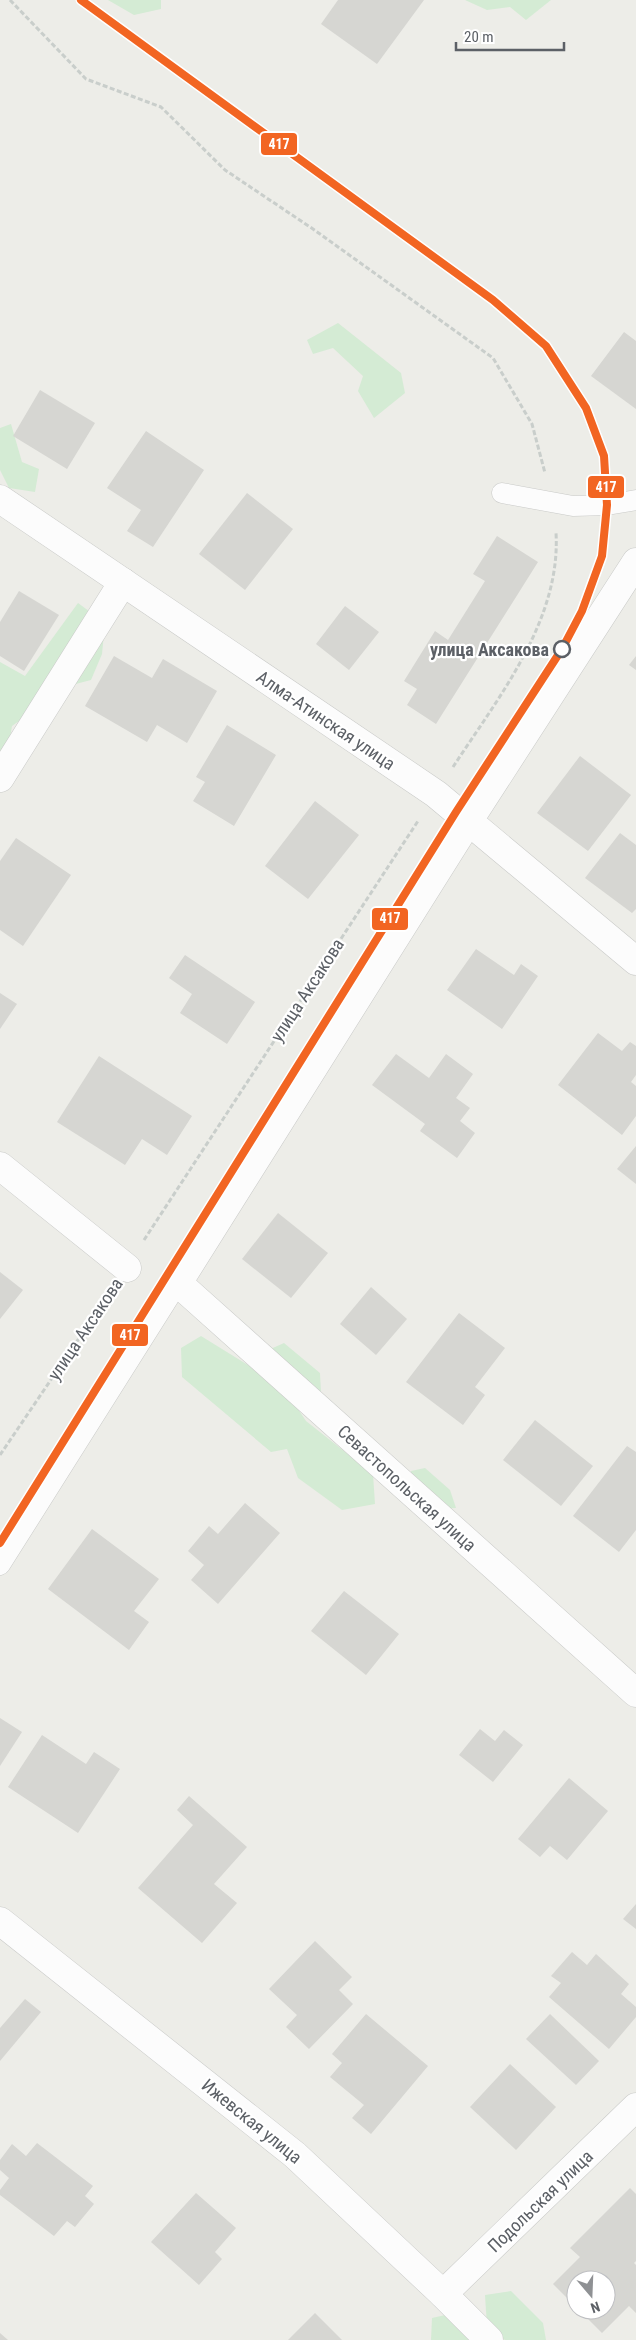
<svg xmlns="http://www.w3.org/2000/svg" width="636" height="2340" font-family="'Roboto Condensed',sans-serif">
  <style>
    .green { fill: #d4ebd4 }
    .building { fill: #d6d6d2 }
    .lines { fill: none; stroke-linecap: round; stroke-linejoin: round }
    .service-casing { stroke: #c9cac8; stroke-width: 21 }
    .minor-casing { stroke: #c9cac8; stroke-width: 29 }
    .path { stroke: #c9cecb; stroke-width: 3; stroke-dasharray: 5 2.5; stroke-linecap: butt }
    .service { stroke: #fcfcfc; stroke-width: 20 }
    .minor { stroke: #fcfcfc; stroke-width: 28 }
    .tram-1-casing { stroke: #fff; stroke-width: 11 }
    .tram-1 { stroke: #f26522; stroke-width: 8 }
    .stop-dot { fill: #fff; stroke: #5c6066; stroke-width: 2.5 }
    .labels { text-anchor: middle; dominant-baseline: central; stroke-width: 4.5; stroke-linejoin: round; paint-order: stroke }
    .stop-label { font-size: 18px; font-weight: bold; fill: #5c6066; stroke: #fff; text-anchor: end }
    .street-label { font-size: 18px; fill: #5c6066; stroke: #fff }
    .line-badge { stroke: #fff; stroke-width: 2 }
    .badge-label { font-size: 14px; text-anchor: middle; font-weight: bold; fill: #fff }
  </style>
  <rect width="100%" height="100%" fill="#edede8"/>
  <!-- green -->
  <g class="green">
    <path d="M 108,0 L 161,0 L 161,9 L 134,15 Z"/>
    <path d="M 465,0 L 551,0 L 526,20 L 510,7 L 487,10 Z"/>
    <path d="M 338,323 L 401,373 L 405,393 L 374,418 L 358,391 L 363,376 L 333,348 L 313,354 L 307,340 Z"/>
    <path d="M 11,424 L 22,462 L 39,469 L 35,492 L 9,488 L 0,470 L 0,428 Z"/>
    <path d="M 78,603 L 105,623 L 102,654 L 91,680 L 68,686 L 12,726 L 6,761 L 0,764 L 0,662 L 25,676 Z"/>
    <path d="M 201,1336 L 264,1375 L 266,1351 L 284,1343 L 320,1373 L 321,1393 L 292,1400 L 306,1421 L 373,1474 L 375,1504 L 342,1510 L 298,1478 L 287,1449 L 271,1452 L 182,1377 L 181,1348 Z"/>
    <path d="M 425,1468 L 450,1490 L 456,1508 L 437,1509 L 412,1487 L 411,1471 Z"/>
    <path d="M 511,2291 L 543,2323 L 546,2340 L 505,2340 L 487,2326 L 485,2295 Z"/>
    <path d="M 454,2313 L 477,2340 L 431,2340 L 432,2318 Z"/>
  </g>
  <!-- building -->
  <g class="building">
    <path d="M 338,0 L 424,0 L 377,64 L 321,24 Z"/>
    <path d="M 624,332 L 636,341 L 636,409 L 591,376 Z"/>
    <path d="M 40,390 L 95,423 L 67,469 L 13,436 Z"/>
    <path d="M 146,431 L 204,470 L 153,547 L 127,531 L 141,510 L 107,488 Z"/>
    <path d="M 247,493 L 293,529 L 245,590 L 199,554 Z"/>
    <path d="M 497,536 L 538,562 L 436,724 L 407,705 L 417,689 L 404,681 L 435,631 L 448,640 L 485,581 L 473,574 Z"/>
    <path d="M 19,591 L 59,615 L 24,671 L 0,656 L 0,622 Z"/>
    <path d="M 345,606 L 379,632 L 349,670 L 316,644 Z"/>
    <path d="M 114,656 L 152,678 L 163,659 L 217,691 L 187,743 L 157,725 L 147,742 L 85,706 Z"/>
    <path d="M 636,656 L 636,670 L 629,665 Z"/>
    <path d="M 227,725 L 276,755 L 234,826 L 193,801 L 205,782 L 196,777 Z"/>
    <path d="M 580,756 L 631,795 L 588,851 L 537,813 Z"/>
    <path d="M 315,801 L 359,835 L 308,899 L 265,866 Z"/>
    <path d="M 620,833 L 636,845 L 636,909 L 632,913 L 585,878 Z"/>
    <path d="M 16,838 L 71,875 L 23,946 L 0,930 L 0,861 Z"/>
    <path d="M 476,949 L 514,975 L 521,964 L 538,976 L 502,1029 L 447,990 Z"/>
    <path d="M 185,955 L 255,1002 L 227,1044 L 180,1013 L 192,994 L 169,978 Z"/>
    <path d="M 0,993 L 17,1004 L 0,1029 Z"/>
    <path d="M 598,1033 L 622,1051 L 630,1042 L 636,1046 L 636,1075 L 631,1082 L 636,1086 L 636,1116 L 622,1135 L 558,1085 Z"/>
    <path d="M 396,1054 L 429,1078 L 446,1054 L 473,1074 L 456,1098 L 470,1108 L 460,1121 L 475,1133 L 457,1158 L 420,1131 L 425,1124 L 372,1085 Z"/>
    <path d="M 99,1056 L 192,1116 L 167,1155 L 142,1139 L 125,1165 L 57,1122 Z"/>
    <path d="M 636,1146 L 636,1184 L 617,1169 Z"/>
    <path d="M 278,1213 L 328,1253 L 291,1298 L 242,1259 Z"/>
    <path d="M 0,1272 L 23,1290 L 0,1319 Z"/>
    <path d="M 371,1287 L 407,1319 L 376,1355 L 340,1324 Z"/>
    <path d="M 459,1313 L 505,1348 L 475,1387 L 485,1395 L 463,1425 L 406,1382 Z"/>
    <path d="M 535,1420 L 593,1466 L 561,1506 L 503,1460 Z"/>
    <path d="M 627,1446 L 636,1452 L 636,1530 L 619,1552 L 573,1516 Z"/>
    <path d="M 245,1503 L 280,1533 L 218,1604 L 191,1580 L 204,1565 L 188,1551 L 209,1526 L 218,1534 Z"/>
    <path d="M 92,1529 L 159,1579 L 134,1611 L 149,1622 L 129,1650 L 48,1589 Z"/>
    <path d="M 344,1591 L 399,1634 L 366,1675 L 311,1631 Z"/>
    <path d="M 0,1718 L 22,1732 L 0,1766 Z"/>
    <path d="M 480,1729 L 495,1741 L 504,1730 L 523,1745 L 493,1782 L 459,1755 Z"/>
    <path d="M 42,1735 L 86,1764 L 94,1752 L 120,1769 L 78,1833 L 8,1787 Z"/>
    <path d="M 569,1778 L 608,1811 L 567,1860 L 550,1846 L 540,1857 L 518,1839 Z"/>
    <path d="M 189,1796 L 247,1847 L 214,1884 L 237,1903 L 202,1943 L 138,1888 L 193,1825 L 177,1810 Z"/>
    <path d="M 636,1904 L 636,1929 L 623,1919 Z"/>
    <path d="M 315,1941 L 352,1977 L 339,1990 L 353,2004 L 309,2049 L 286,2027 L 297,2015 L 269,1989 Z"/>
    <path d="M 572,1952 L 587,1965 L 596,1954 L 629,1984 L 621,1994 L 636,2007 L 636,2017 L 609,2049 L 549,1997 L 561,1983 L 551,1976 Z"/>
    <path d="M 25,1999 L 41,2012 L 0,2061 L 0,2028 Z"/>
    <path d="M 366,2014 L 428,2066 L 371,2134 L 352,2118 L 364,2105 L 330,2077 L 342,2063 L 332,2054 Z"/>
    <path d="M 550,2014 L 599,2061 L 576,2085 L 526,2039 Z"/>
    <path d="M 510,2064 L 556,2107 L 516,2150 L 470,2107 Z"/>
    <path d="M 37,2143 L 93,2186 L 85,2196 L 94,2204 L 75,2227 L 67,2221 L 54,2236 L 0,2195 L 0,2190 L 9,2178 L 0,2170 L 0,2160 L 12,2144 L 26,2156 Z"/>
    <path d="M 630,2188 L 636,2194 L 636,2261 L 634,2263 L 636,2265 L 636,2313 L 629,2306 L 602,2333 L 579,2310 L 606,2310 L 606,2280 L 576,2280 L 576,2307 L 553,2284 L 580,2257 L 570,2248 Z"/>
    <path d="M 196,2193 L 236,2228 L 215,2252 L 222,2259 L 199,2285 L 151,2242 Z"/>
    <path d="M 315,2313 L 342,2340 L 288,2340 Z"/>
    <path d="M 0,2333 L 8,2340 L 0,2340 Z"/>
  </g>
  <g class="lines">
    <defs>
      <g id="service">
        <path d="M 502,493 L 573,506 L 607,505 L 636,500"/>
        <path d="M 0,1565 L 178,1283"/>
      </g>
      <g id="minor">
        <path d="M 0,499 L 436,794 L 636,961"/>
        <path d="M 636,562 L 468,822 L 178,1283 L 636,1693"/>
        <path d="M 0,778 L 123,582"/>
        <path d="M 0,1166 L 127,1268"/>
        <path d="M 0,1921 L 295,2155 L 443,2294 L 489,2340"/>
        <path d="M 443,2294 L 636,2107"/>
      </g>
    </defs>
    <!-- service casing -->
    <use href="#service" class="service-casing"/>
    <!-- minor casing -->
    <use href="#minor" class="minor-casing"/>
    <!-- path -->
    <g class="path">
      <path d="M 10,0 L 86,79 L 161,107 L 225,170 L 313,229 L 493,358 L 532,424 L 545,473"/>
      <path d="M 453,767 C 498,698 561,620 556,533"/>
      <path d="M 144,1240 L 418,821"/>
      <path d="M 0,1455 L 109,1294"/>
    </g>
    <!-- service -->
    <use href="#service" class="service"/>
    <!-- minor -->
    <use href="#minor" class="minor"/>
    <defs>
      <path id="tram-1" d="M 0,1543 L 456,812 L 562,649 L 582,611 L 602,556 L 607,505 L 604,456 L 586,408 L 546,346 L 493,300 L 81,0"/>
    </defs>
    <!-- tram-1 casing -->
    <use href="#tram-1" class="tram-1-casing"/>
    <!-- tram-1 -->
    <use href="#tram-1" class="tram-1"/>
  </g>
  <!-- markers -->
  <circle class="stop-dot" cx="562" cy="649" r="8"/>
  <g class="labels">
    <!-- stop labels -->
    <g class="stop-label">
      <text x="549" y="649">улица Аксакова</text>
    </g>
    <!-- street labels -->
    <g class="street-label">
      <text transform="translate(326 720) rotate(34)">Алма-Атинская улица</text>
      <text transform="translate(307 990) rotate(-57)">улица Аксакова</text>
      <text transform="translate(85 1329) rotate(-56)">улица Аксакова</text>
      <text transform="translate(407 1488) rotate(42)">Севастопольская улица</text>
      <text transform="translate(252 2121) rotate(39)">Ижевская улица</text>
      <text transform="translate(540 2201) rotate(-44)">Подольская улица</text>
    </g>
  </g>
  <g class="line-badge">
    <rect x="260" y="132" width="38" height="24" rx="5" fill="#f26522"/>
    <rect x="587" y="475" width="38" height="24" rx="5" fill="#f26522"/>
    <rect x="371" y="907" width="38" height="24" rx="5" fill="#f26522"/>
    <rect x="111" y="1323" width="38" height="24" rx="5" fill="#f26522"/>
  </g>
  <g class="badge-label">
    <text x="279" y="149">417</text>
    <text x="606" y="492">417</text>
    <text x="390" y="923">417</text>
    <text x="130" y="1340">417</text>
  </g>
  <!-- north arrow -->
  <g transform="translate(591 2295) rotate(161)"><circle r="24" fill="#ffffff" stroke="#bebfc2"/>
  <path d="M0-4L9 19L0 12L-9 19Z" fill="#8f9194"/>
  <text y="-8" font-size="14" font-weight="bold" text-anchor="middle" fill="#5c6066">N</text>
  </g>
  <!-- scale -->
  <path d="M456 42v8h108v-8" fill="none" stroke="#5c6066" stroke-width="2.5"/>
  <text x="464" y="42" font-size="15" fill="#5c6066" stroke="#ffffff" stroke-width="4" paint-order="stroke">20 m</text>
</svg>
